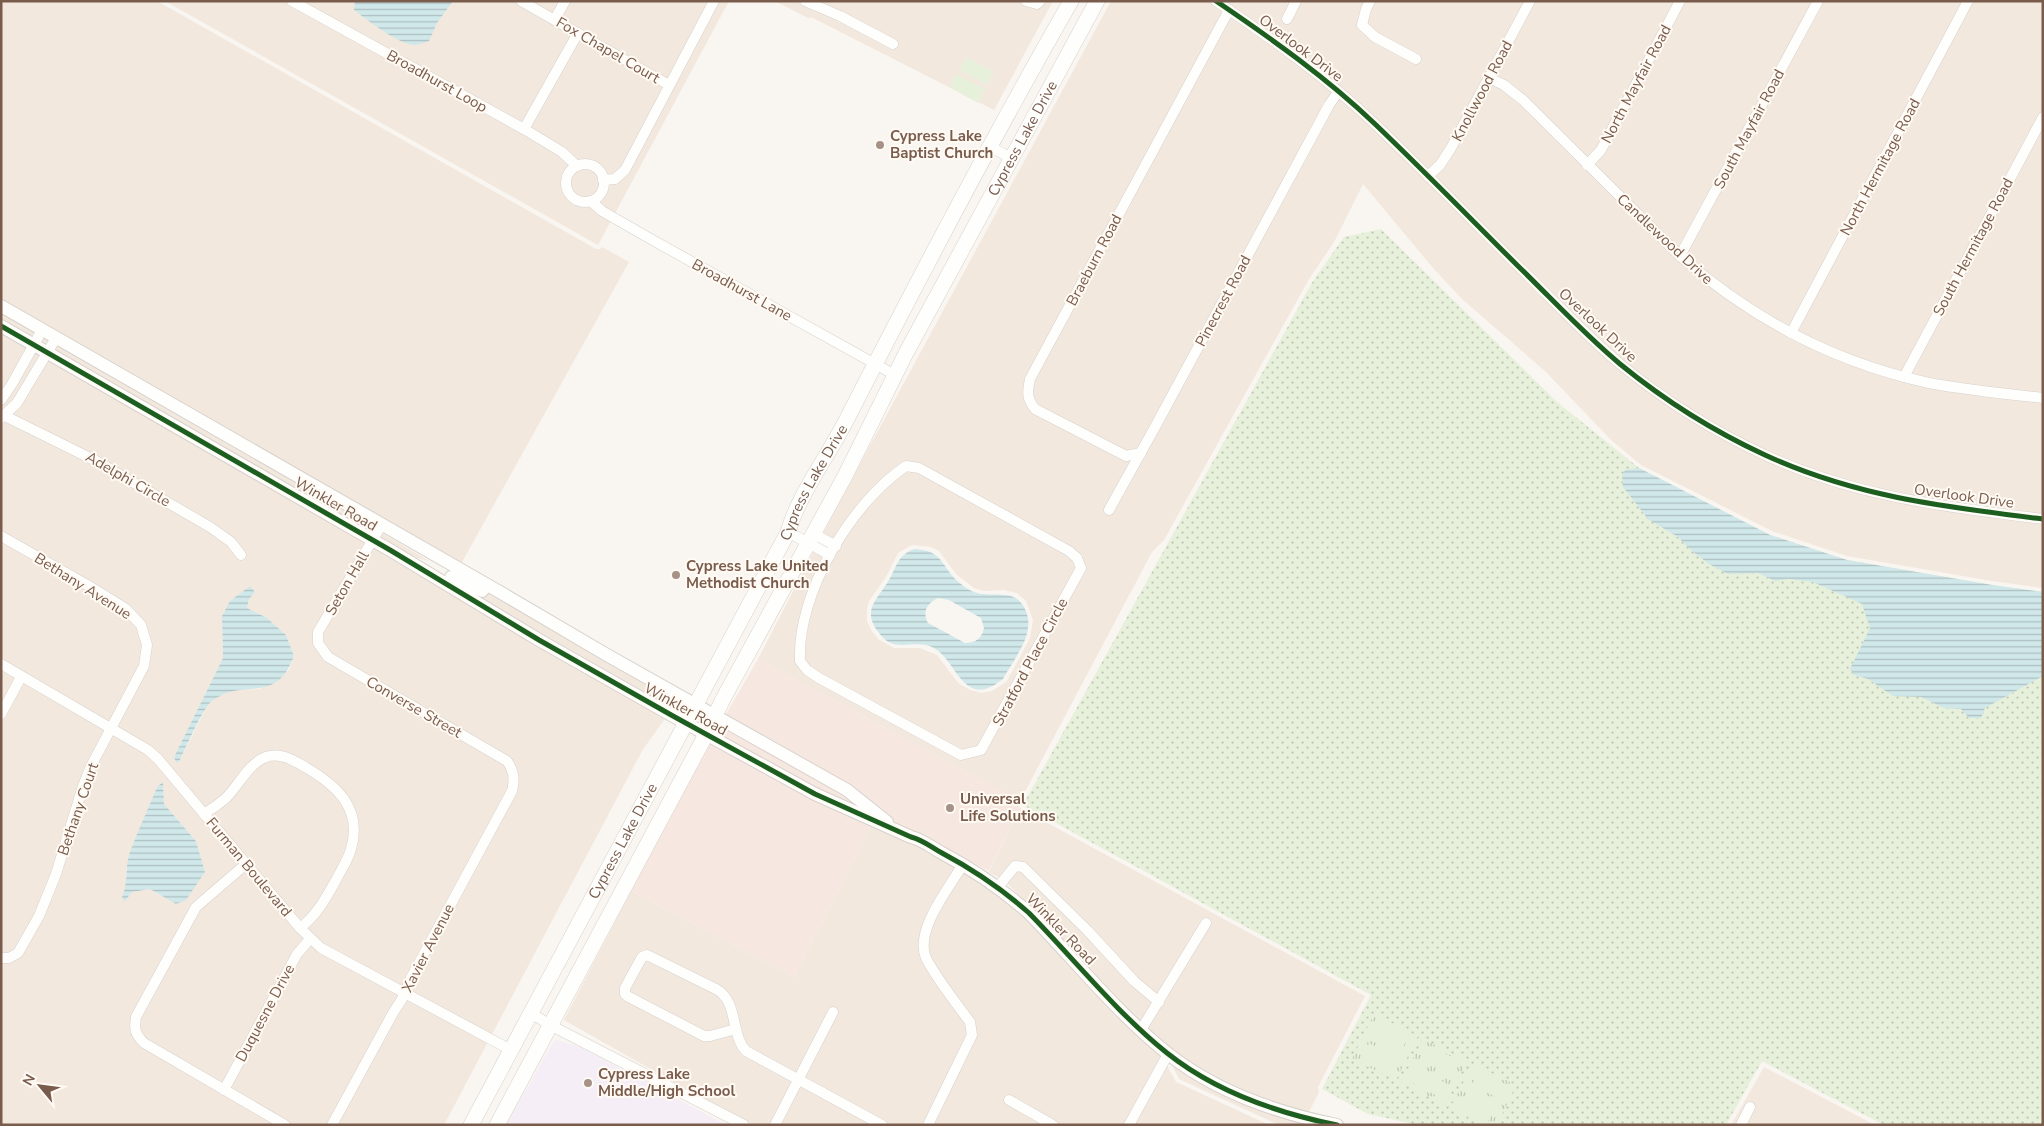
<svg xmlns="http://www.w3.org/2000/svg" width="2044" height="1126" font-family="'Nunito Sans',sans-serif">
  <style>
    .residential { fill: #f2e8de; fill-rule: evenodd }
    .commercial { fill: #f6e8e1 }
    .education { fill: #f6eef6 }
    .grass { fill: url(#grass-dots) }
    .park { fill: url(#park-tufts) }
    .garden { fill: #e7f0db }
    .water { fill: url(#water-rules); fill-rule: evenodd }
    .lines { fill: none; stroke-linecap: round; stroke-linejoin: round }
    .minor-casing { stroke: #d7d1cb; stroke-width: 11 }
    .tertiary-casing { stroke: #d7d1cb; stroke-width: 14 }
    .secondary-casing { stroke: #d9d2cb; stroke-width: 16 }
    .minor { stroke: #fefefd; stroke-width: 10 }
    .tertiary { stroke: #fefefd; stroke-width: 12 }
    .secondary { stroke: #fefefd; stroke-width: 15 }
    .cycleway-casing { stroke: #fffaf3; stroke-width: 8 }
    .cycleway { stroke: #1b5e20; stroke-width: 5 }
    .poi-dot { fill: #a69286; stroke: #fffaf3; stroke-width: 2 }
    .labels { text-anchor: middle; dominant-baseline: central; stroke-width: 4; stroke-linejoin: round; paint-order: stroke }
    .street-label { font-size: 15px; fill: #7a5c4d; stroke: #fffaf3 }
    .poi-label { font-size: 15px; font-weight: bold; fill: #7a5c4d; stroke: #fffaf3; text-anchor: start }
  </style>
  <defs>
    <pattern id="grass-dots" width="8" height="8" patternUnits="userSpaceOnUse" patternTransform="scale(1.25)"><rect width="8" height="8" fill="#e7f0db"/><path d="M2 2h.1M6 6h.1" fill="none" stroke="#c0c6b4" stroke-width="1.8" stroke-linecap="round"/></pattern>
    <pattern id="park-tufts" width="24" height="20" patternUnits="userSpaceOnUse" patternTransform="scale(1.25)"><rect width="24" height="20" fill="#e7f0db"/><path d="M3 7l-1-3M5 7V3M7 7l1-3M15 17l-1-3M17 17v-4M19 17l1-3" fill="none" stroke="#c0c6b4"/></pattern>
    <pattern id="water-rules" width="6" height="5" patternUnits="userSpaceOnUse" patternTransform="scale(1.25)"><rect width="6" height="5" fill="#d0e8ea"/><path d="M0 2.5h6" fill="none" stroke="#aebfc0"/></pattern>
  </defs>
  <rect width="100%" height="100%" fill="#f9f5f0"/>
  <!-- residential -->
  <g class="residential">
    <path d="M 1,1 L 157,1 L 596,249 L 600,249 L 602,247 L 629,262 L 461,564 L 1,301 Z"/>
    <path d="M 165,1 L 729,1 L 598,245 Z"/>
    <path d="M 775,1 L 1053,1 L 994,110 L 811,17 L 810,19 Z"/>
    <path d="M 1111,1 L 2043,1 L 2043,588 L 1992,581 L 1847,556 L 1772,531 L 1641,465 L 1611,440 L 1546,372 L 1462,299 L 1433,268 L 1363,184 L 1334,242 L 1309,279 L 1164,540 L 1152,552 L 1020,801 L 758,659 L 834,512 ZM 912,545 L 931,547 L 939,551 L 956,574 L 974,588 L 984,591 L 1004,590 L 1017,593 L 1026,601 L 1033,620 L 1030,638 L 1007,681 L 1000,686 L 992,691 L 982,693 L 970,690 L 958,683 L 937,655 L 920,648 L 894,648 L 878,639 L 871,630 L 867,621 L 867,610 L 869,601 L 886,577 L 898,553 Z"/>
    <path d="M 1,312 L 239,448 L 429,561 L 411,556 L 1,321 Z"/>
    <path d="M 1,332 L 369,543 L 666,717 L 642,751 L 444,1125 L 1,1125 ZM 255,592 L 249,599 L 247,608 L 267,618 L 286,635 L 294,656 L 289,670 L 260,689 L 238,690 L 222,694 L 209,702 L 179,762 L 176,762 L 174,757 L 223,658 L 222,616 ZM 163,783 L 164,804 L 196,841 L 205,872 L 176,904 L 150,889 L 132,892 L 124,901 L 122,897 L 126,887 L 126,871 L 130,855 L 157,787 Z"/>
    <path d="M 489,591 L 678,701 L 671,710 L 542,636 L 474,594 Z"/>
    <path d="M 1020,808 L 1365,996 L 1318,1087 L 1319,1092 L 1308,1114 L 1269,1102 L 1221,1081 L 1191,1064 L 1152,1034 L 1005,881 L 989,872 Z"/>
    <path d="M 872,825 L 919,845 L 1008,900 L 1163,1056 L 1154,1068 L 1124,1125 L 754,1125 L 677,1084 L 564,1020 L 631,891 L 794,977 Z"/>
    <path d="M 1164,1060 L 1176,1082 L 1269,1125 L 1129,1125 Z"/>
    <path d="M 1170,1061 L 1313,1125 L 1279,1125 L 1179,1079 Z"/>
    <path d="M 1764,1067 L 1875,1125 L 1731,1125 Z"/>
  </g>
  <!-- commercial -->
  <g class="commercial">
    <path d="M 758,659 L 1020,801 L 1018,805 L 1020,808 L 989,871 L 899,825 L 856,791 L 725,716 Z"/>
    <path d="M 720,724 L 851,799 L 869,813 L 817,790 L 715,734 Z"/>
    <path d="M 710,742 L 872,825 L 794,977 L 631,891 Z"/>
  </g>
  <!-- education -->
  <path class="education" d="M 557,1040 L 580,1047 L 726,1125 L 506,1125 L 554,1041 Z"/>
  <!-- grass -->
  <path class="grass" d="M 1381,229 L 1557,402 L 1639,468 L 1770,535 L 1847,560 L 1992,585 L 2043,592 L 2043,1125 L 1884,1125 L 1762,1061 L 1726,1125 L 1419,1125 L 1368,1114 L 1322,1089 L 1371,995 L 1023,805 L 1313,281 L 1344,237 Z"/>
  <!-- park -->
  <g class="park">
    <path d="M 1374,1014 L 1418,1036 L 1396,1080 L 1352,1059 Z"/>
    <path d="M 1423,1039 L 1467,1061 L 1445,1105 L 1401,1083 Z"/>
    <path d="M 1473,1064 L 1516,1085 L 1497,1125 L 1484,1125 L 1450,1108 Z"/>
  </g>
  <!-- garden -->
  <g class="garden">
    <path d="M 966,57 L 994,72 L 987,85 L 959,70 Z"/>
    <path d="M 956,74 L 985,89 L 978,103 L 949,87 Z"/>
    <path d="M 1380,1021 L 1409,1036 L 1402,1049 L 1373,1035 Z"/>
    <path d="M 1369,1043 L 1397,1058 L 1391,1072 L 1362,1057 Z"/>
    <path d="M 1429,1046 L 1458,1060 L 1451,1074 L 1422,1059 Z"/>
    <path d="M 1418,1069 L 1446,1083 L 1439,1097 L 1411,1082 Z"/>
    <path d="M 1479,1071 L 1507,1085 L 1500,1099 L 1472,1085 Z"/>
    <path d="M 1467,1093 L 1495,1107 L 1489,1121 L 1460,1107 Z"/>
  </g>
  <!-- water -->
  <g class="water">
    <path d="M 355,1 L 453,1 L 437,23 L 429,41 C 424,43 418,45 413,45 C 397,43 367,20 354,10 Z"/>
    <path d="M 1639,468 L 1770,535 L 1847,560 L 1992,585 L 2043,592 L 2043,676 L 1985,708 L 1981,718 L 1969,718 L 1961,709 L 1944,708 L 1921,697 L 1893,696 L 1868,679 L 1854,675 L 1850,669 L 1870,628 L 1862,604 L 1813,582 L 1788,579 L 1775,581 L 1758,573 L 1728,574 L 1709,564 L 1692,551 L 1678,537 L 1648,519 L 1623,487 L 1622,476 L 1625,470 Z"/>
    <path d="M 914,549 C 945,550 941,569 961,584 C 978,598 985,593 1004,595 C 1014,595 1020,600 1025,609 C 1037,633 1014,658 1003,679 C 962,712 957,658 932,647 C 919,641 907,647 894,644 C 888,643 883,638 879,633 C 861,610 877,600 889,580 C 897,566 898,555 914,549 ZM 938,598 L 949,600 L 981,618 L 984,628 C 982,638 976,643 965,643 L 928,623 C 922,612 927,603 938,598 Z"/>
    <path d="M 250,586 L 255,592 L 249,599 L 247,608 L 267,618 L 286,635 L 294,656 C 275,707 244,676 212,701 C 203,707 185,750 179,762 L 176,762 L 174,757 L 223,658 L 222,616 L 230,601 Z"/>
    <path d="M 163,782 L 164,804 L 196,841 L 205,872 L 186,900 L 176,904 L 150,889 L 132,892 L 124,902 L 122,897 C 128,884 125,869 129,855 C 137,832 148,810 157,787 Z"/>
  </g>
  <g class="lines">
    <defs>
      <g id="minor">
        <path d="M 292,1 L 524,129 L 562,152 L 577,166"/>
        <path d="M 521,1 L 669,85"/>
        <path d="M 805,1 L 840,16 L 893,44"/>
        <path d="M 1026,1 L 1037,4 L 1040,1"/>
        <path d="M 1216,1 C 1272,39 1327,78 1375,124 C 1424,171 1471,219 1518,266 C 1552,299 1584,334 1620,364 C 1664,400 1713,431 1765,455 C 1856,497 1945,507 2043,519"/>
        <path d="M 1370,1 L 1366,9 L 1362,25 L 1375,37 L 1416,59"/>
        <path d="M 555,19 L 565,1"/>
        <path d="M 1287,19 L 1296,1"/>
        <path d="M 1489,78 L 1504,85 L 1523,100 L 1680,256 C 1752,319 1836,363 1929,383 C 1967,390 2005,394 2043,398"/>
        <path d="M 524,129 L 578,33"/>
        <path d="M 991,147 L 1011,158"/>
        <circle cx="585" cy="183" r="19"/>
        <path d="M 1587,165 L 1601,150 L 1680,1"/>
        <path d="M 1428,176 L 1440,165 L 1451,148 L 1530,1"/>
        <path d="M 603,180 L 615,179 L 625,170 L 714,1"/>
        <path d="M 591,201 L 602,211 L 649,238 L 895,375"/>
        <path d="M 1680,256 L 1818,1"/>
        <path d="M 1791,333 L 1968,1"/>
        <path d="M 1904,377 L 2043,117"/>
        <path d="M 1,400 L 12,384 L 42,330"/>
        <path d="M 5,416 L 98,462 L 210,527 L 231,542 L 241,555"/>
        <path d="M 1,418 L 17,403 L 56,338"/>
        <path d="M 1141,453 L 1126,456 L 1035,409 C 1027,399 1027,392 1030,379 L 1229,10"/>
        <path d="M 906,466 L 919,468 L 1069,551 L 1077,558 L 1081,568 L 981,750 L 961,755 L 819,678 L 807,670 L 800,661 C 797,593 851,503 906,466 Z"/>
        <path d="M 1109,510 L 1155,427 L 1329,105 L 1338,92"/>
        <path d="M 788,532 L 830,555"/>
        <path d="M 814,534 L 836,546"/>
        <path d="M 1,536 L 89,586 L 126,609 L 141,625 L 147,645 L 144,666 L 91,766 L 83,786 L 56,874 L 39,916 L 18,953 L 9,958 L 1,958"/>
        <path d="M 1,664 L 148,750 L 158,759 L 300,928 L 321,948 L 511,1050"/>
        <path d="M 1,714 L 21,677"/>
        <path d="M 204,814 C 212,809 219,804 226,798 C 239,785 248,764 266,757 C 280,752 293,760 305,767 C 336,785 363,808 351,849 C 348,860 341,870 336,880 C 326,898 317,915 300,928"/>
        <path d="M 246,864 L 196,907 L 136,1017 C 134,1029 135,1034 144,1043 L 285,1125"/>
        <path d="M 998,887 L 1015,866 L 1023,867 L 1088,931 L 1134,981 L 1159,1002"/>
        <path d="M 531,1013 L 550,1025 L 744,1125"/>
        <path d="M 736,1029 L 710,1036 L 704,1036 L 627,996 L 625,994 L 625,988 L 642,957 L 647,955 L 716,989 C 739,1002 730,1034 746,1051 L 882,1125"/>
        <path d="M 1141,1030 L 1206,923"/>
        <path d="M 224,1090 L 297,954 L 310,939"/>
        <path d="M 1009,1100 L 1053,1125"/>
        <path d="M 332,1125 L 393,1013 L 402,999 L 411,978 L 512,791 C 515,779 514,771 507,761 L 328,657 L 318,643 L 318,632 L 382,524"/>
        <path d="M 775,1125 L 833,1012"/>
        <path d="M 928,1125 L 972,1035 L 970,1022 C 956,1003 936,978 926,958 C 914,930 950,887 963,864"/>
        <path d="M 1129,1125 L 1168,1054"/>
        <path d="M 1741,1125 L 1750,1107"/>
      </g>
      <g id="tertiary">
        <path d="M 1,306 L 498,591 L 607,655 L 847,790 L 887,822"/>
        <path d="M 1,326 L 390,550 L 539,640 L 673,716 L 815,794 L 911,837 C 923,840 931,847 942,853 C 974,870 1002,889 1029,913 C 1074,959 1117,1013 1167,1053 C 1216,1092 1277,1113 1337,1125"/>
        <path d="M 451,577 L 466,585 L 482,591 L 487,585"/>
      </g>
      <g id="secondary">
        <path id="s1" d="M 471,1125 L 788,532 C 799,493 831,452 849,415 C 920,276 993,137 1071,1"/>
        <path id="s2" d="M 497,1125 L 701,744 L 723,699 L 845,476 L 906,353 L 1097,1"/>
      </g>
    </defs>
    <!-- minor casing -->
    <use href="#minor" class="minor-casing"/>
    <!-- tertiary casing -->
    <use href="#tertiary" class="tertiary-casing"/>
    <!-- secondary casing -->
    <use href="#secondary" class="secondary-casing"/>
    <!-- minor -->
    <use href="#minor" class="minor"/>
    <!-- tertiary -->
    <use href="#tertiary" class="tertiary"/>
    <!-- secondary -->
    <use href="#secondary" class="secondary"/>
    <defs>
      <g id="cycleway">
        <path d="M 1216,1 C 1272,39 1327,78 1375,124 C 1424,171 1471,219 1518,266 C 1552,299 1584,334 1620,364 C 1664,400 1713,431 1765,455 C 1856,497 1945,507 2043,519"/>
        <path d="M 1,326 L 390,550 L 539,640 L 673,716 L 815,794 L 911,837 C 923,840 931,847 942,853 C 974,870 1002,889 1029,913 C 1074,959 1117,1013 1167,1053 C 1216,1092 1277,1113 1337,1125"/>
      </g>
    </defs>
    <!-- cycleway casing -->
    <use href="#cycleway" class="cycleway-casing"/>
    <!-- cycleway -->
    <use href="#cycleway" class="cycleway"/>
  </g>
  <!-- markers -->
  <g class="poi-dot">
    <circle cx="880" cy="145" r="5"/>
    <circle cx="676" cy="575" r="5"/>
    <circle cx="950" cy="808" r="5"/>
    <circle cx="588" cy="1083" r="5"/>
  </g>
  <g class="labels">
    <!-- street labels -->
    <g class="street-label">
      <text transform="translate(1301 48) rotate(37)">Overlook Drive</text>
      <text transform="translate(608 50) rotate(30)">Fox Chapel Court</text>
      <text transform="translate(437 81) rotate(29)">Broadhurst Loop</text>
      <text transform="translate(1636 84) rotate(-62)">North Mayfair Road</text>
      <text transform="translate(1482 91) rotate(-62)">Knollwood Road</text>
      <text transform="translate(1749 129) rotate(-62)">South Mayfair Road</text>
      <text stroke="none"><textPath href="#s2" startOffset="1118">Cypress Lake Drive</textPath></text>
      <text transform="translate(1880 167) rotate(-62)">North Hermitage Road</text>
      <text transform="translate(1665 239) rotate(43)">Candlewood Drive</text>
      <text transform="translate(1973 247) rotate(-62)">South Hermitage Road</text>
      <text transform="translate(1094 260) rotate(-62)">Braeburn Road</text>
      <text transform="translate(742 290) rotate(29)">Broadhurst Lane</text>
      <text transform="translate(1223 301) rotate(-62)">Pinecrest Road</text>
      <text transform="translate(1598 325) rotate(43)">Overlook Drive</text>
      <text transform="translate(128 479) rotate(30)">Adelphi Circle</text>
      <text stroke="none"><textPath href="#s1" startOffset="728">Cypress Lake Drive</textPath></text>
      <text transform="translate(1964 496) rotate(8)">Overlook Drive</text>
      <text transform="translate(336 504) rotate(30)">Winkler Road</text>
      <text transform="translate(347 583) rotate(-60)">Seton Hall</text>
      <text transform="translate(83 586) rotate(32)">Bethany Avenue</text>
      <text transform="translate(1030 662) rotate(-62)">Stratford Place Circle</text>
      <text transform="translate(414 707) rotate(30)">Converse Street</text>
      <text transform="translate(686 709) rotate(29)">Winkler Road</text>
      <text transform="translate(78 809) rotate(-71)">Bethany Court</text>
      <text stroke="none"><textPath href="#s1" startOffset="322">Cypress Lake Drive</textPath></text>
      <text transform="translate(249 867) rotate(50)">Furman Boulevard</text>
      <text transform="translate(1061 929) rotate(46)">Winkler Road</text>
      <text transform="translate(428 948) rotate(-63)">Xavier Avenue</text>
      <text transform="translate(265 1013) rotate(-62)">Duquesne Drive</text>
    </g>
    <!-- poi labels -->
    <g class="poi-label">
      <text x="890" y="136">Cypress Lake<tspan x="890" dy="17">Baptist Church</tspan></text>
      <text x="686" y="566">Cypress Lake United<tspan x="686" dy="17">Methodist Church</tspan></text>
      <text x="960" y="799">Universal<tspan x="960" dy="17">Life Solutions</tspan></text>
      <text x="598" y="1074">Cypress Lake<tspan x="598" dy="17">Middle/High School</tspan></text>
    </g>
  </g>
  <!-- border -->
  <rect width="2044" height="1126" fill="none" stroke="#7a5c4d" stroke-width="5"/>
  <!-- north arrow -->
  <g transform="translate(40 1086) rotate(299)" stroke="#fffaf3" stroke-width="4" paint-order="stroke">
  <path d="M0-4L9 19L0 12L-9 19Z" fill="#7a5c4d"/>
  <text y="-8" font-size="14" font-weight="bold" text-anchor="middle" fill="#7a5c4d">N</text>
  </g>
</svg>
